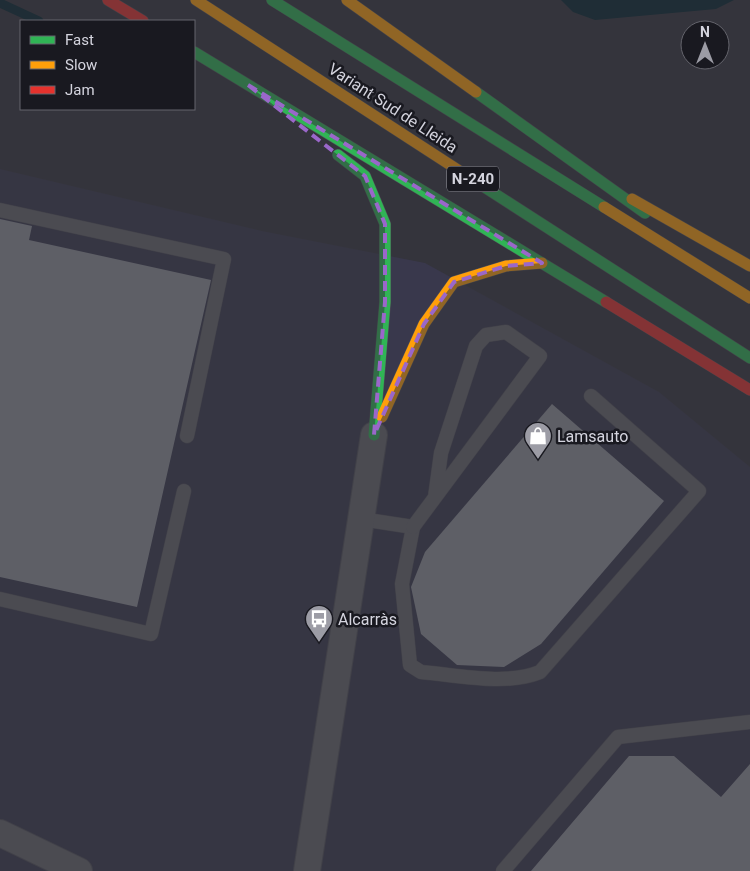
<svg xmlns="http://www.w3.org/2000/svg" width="750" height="871" font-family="Roboto,sans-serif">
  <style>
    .built { fill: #39384c }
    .water { fill: #05252f }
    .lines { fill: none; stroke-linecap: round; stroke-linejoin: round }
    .stream { stroke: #05252f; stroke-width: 9 }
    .building { fill: #90939a }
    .lane-casing { stroke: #515158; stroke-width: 15 }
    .street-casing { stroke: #515158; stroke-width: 28 }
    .fast-casing { stroke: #515158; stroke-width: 12 }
    .slow-casing { stroke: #515158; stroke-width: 12 }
    .jam-casing { stroke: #515158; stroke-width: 12 }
    .lane { stroke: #66666c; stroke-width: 14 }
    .street { stroke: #66666c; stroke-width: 26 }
    .fast { stroke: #30b455; stroke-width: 11 }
    .slow { stroke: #ff9f0a; stroke-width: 11 }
    .jam { stroke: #e5322d; stroke-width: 11 }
    .marked { fill: none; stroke: #9a67ca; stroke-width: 4; stroke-dasharray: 10 6; stroke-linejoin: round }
    .labels { text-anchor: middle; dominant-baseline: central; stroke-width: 5; stroke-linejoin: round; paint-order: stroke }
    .shield { fill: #191920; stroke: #9c9ca5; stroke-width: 1 }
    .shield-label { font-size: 15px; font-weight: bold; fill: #d4d4de }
    .street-label { font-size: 16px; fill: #d4d4de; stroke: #191920 }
    .poi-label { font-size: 16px; fill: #d4d4de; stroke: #191920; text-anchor: start }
  </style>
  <rect width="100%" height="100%" fill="#34343c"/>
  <!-- built -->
  <path class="built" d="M 0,169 L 262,231 L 425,263 L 659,392 L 750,467 L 750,871 L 0,871 Z"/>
  <!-- water -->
  <path class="water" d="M 561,0 L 734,0 L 716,9 L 595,20 L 573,12 Z"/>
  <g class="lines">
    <!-- stream -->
    <path class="stream" d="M 0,3 L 39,21"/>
  </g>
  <!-- building -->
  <g class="building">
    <path d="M 0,219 L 32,226 L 29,240 L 211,280 L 137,607 L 0,577 Z"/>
    <path d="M 552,404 L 664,501 L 541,644 L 504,667 L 457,665 L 421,634 L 411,587 L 425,552 Z"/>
    <path d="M 629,756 L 674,756 L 721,797 L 750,764 L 750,871 L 531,871 Z"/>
  </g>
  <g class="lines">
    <defs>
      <g id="lane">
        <path d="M 0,210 L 224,259 L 187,436"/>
        <path d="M 361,519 L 413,527 L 402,584 L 410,665 L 421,672 C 457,675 506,686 540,672 L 699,491 L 591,396"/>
        <path d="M 413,527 L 540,356 L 506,332 L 486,335 L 476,346 L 441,453 L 435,497"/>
        <path d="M 0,599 L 151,634 L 184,491"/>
        <path d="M 503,871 L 618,737 L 750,722"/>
      </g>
      <g id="street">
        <path d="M 0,833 L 79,871"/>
        <path d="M 307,871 L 374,435"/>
      </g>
      <g id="fast">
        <path d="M 272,0 L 604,207"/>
        <path d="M 194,52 L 606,302"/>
        <path d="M 476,92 L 645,213"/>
        <path d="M 338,155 L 365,176 L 385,224 L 385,302 L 374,435"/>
        <path d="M 475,181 L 750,358"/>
      </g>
      <g id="slow">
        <path d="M 196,0 L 475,181"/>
        <path d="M 347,0 L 476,92"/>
        <path d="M 632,199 L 750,266"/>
        <path d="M 604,207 L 750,298"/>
        <path d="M 382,417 L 424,324 L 454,282 L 506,266 L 542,263"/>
      </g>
      <g id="jam">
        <path d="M 108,0 L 143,21"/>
        <path d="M 606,302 L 750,390"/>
      </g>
    </defs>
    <!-- lane casing -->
    <use href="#lane" class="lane-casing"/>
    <!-- street casing -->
    <use href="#street" class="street-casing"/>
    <!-- fast casing -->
    <use href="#fast" class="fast-casing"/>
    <!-- slow casing -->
    <use href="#slow" class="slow-casing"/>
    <!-- jam casing -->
    <use href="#jam" class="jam-casing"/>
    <!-- lane -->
    <use href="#lane" class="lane"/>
    <!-- street -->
    <use href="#street" class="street"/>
    <!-- fast -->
    <use href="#fast" class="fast"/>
    <!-- slow -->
    <use href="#slow" class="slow"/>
    <!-- jam -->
    <use href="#jam" class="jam"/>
  </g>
  <!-- marked area -->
  <path d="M0 0H750V871H0ZM 248,85 L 542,263 L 506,266 L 454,282 L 424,324 L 374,435 L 385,302 L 385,224 L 365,176 Z" fill="#34343c" fill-opacity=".55" fill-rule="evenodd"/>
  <path class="marked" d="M 248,85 L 542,263 L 506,266 L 454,282 L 424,324 L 374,435 L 385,302 L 385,224 L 365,176 Z"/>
  <!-- icons -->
  <defs>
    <symbol id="shop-pin" viewBox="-11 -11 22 30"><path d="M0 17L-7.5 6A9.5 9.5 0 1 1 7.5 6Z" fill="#9c9ca5" stroke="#191920"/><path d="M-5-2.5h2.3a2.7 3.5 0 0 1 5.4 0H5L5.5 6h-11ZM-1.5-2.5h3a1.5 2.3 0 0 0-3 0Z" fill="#fff"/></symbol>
    <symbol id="bus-pin" viewBox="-11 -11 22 30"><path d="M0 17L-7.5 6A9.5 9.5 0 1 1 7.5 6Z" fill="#9c9ca5" stroke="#191920"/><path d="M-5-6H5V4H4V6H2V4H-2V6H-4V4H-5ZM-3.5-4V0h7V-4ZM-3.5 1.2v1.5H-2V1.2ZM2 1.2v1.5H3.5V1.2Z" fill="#fff"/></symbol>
  </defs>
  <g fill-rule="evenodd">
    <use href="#shop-pin" x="522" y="420" width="32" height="43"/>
    <use href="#bus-pin" x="303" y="603" width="32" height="43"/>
  </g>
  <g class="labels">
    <!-- shield labels -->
    <rect class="shield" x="447" y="166.5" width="52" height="25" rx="4"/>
    <g class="shield-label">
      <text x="473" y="179">N-240</text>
    </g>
    <!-- street labels -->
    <g class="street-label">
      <text transform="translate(393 108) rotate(33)">Variant Sud de Lleida</text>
    </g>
    <!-- poi labels -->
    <g class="poi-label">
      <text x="557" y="436">Lamsauto</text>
      <text x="338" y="619">Alcarràs</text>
    </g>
  </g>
  <!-- legend -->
  <rect x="20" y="20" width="175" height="90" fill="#191920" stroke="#64646c"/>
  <rect x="30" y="36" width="25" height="8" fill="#30b455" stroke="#64646c"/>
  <text x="65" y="45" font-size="15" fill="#d4d4de">Fast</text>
  <rect x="30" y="61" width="25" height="8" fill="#ff9f0a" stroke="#64646c"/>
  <text x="65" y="70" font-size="15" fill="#d4d4de">Slow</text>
  <rect x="30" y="86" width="25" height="8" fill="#e5322d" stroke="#64646c"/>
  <text x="65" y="95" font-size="15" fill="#d4d4de">Jam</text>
  <!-- north arrow -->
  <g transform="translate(705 45)"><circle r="24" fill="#191920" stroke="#64646c"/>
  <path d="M0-4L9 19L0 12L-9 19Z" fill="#9c9ca5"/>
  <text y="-8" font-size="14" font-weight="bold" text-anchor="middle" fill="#d4d4de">N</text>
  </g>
</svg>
